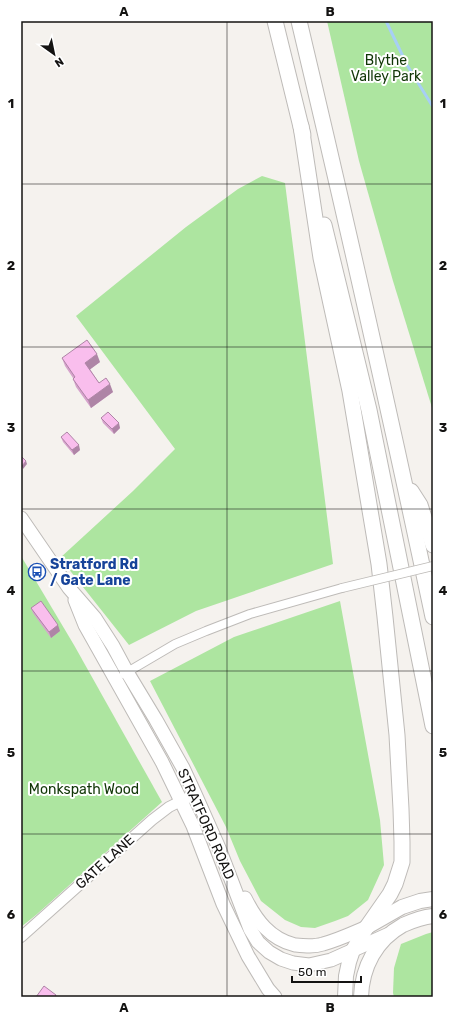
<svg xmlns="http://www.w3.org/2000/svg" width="454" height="1018" font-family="Rubik,sans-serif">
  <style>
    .green { fill: #ade5a0 }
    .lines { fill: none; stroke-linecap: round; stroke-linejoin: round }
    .stream { stroke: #a7cff5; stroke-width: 3 }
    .minor-casing { stroke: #bebbb8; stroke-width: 10 }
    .tertiary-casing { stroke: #bebbb8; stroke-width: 12 }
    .primary-casing { stroke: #bebbb8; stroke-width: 15 }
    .trunk-casing { stroke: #bebbb8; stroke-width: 16 }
    .motorway-casing { stroke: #bebbb8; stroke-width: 17 }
    .minor { stroke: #fff; stroke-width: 8 }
    .tertiary { stroke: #fff; stroke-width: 10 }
    .primary { stroke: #fff; stroke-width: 13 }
    .trunk { stroke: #fff; stroke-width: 14 }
    .motorway { stroke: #fff; stroke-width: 15 }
    .minor-bridge-casing { stroke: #bebbb8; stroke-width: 10; stroke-linecap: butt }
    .minor-bridge { stroke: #fff; stroke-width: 8 }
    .wall { fill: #d6a3cc }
    .shaded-wall { fill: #ae85a6 }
    .building { fill: #f9beed; stroke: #ae85a6 }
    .grid { fill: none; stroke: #141312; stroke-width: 1; stroke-opacity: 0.55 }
    .labels { text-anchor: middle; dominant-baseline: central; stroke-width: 4; stroke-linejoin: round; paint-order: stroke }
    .park-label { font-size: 14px; fill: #103606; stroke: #fff }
    .transit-label { font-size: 14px; font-weight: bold; fill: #164399; stroke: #fff; text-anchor: start }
    .street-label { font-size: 14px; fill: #141312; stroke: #fff }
    .neatline { fill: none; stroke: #141312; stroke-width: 1.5 }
    .grid-label { font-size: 13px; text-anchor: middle; font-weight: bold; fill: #141312 }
  </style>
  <rect width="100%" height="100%" fill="#f5f2ee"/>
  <!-- green -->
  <g class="green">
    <path d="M 327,21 L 433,21 L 433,411 L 393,281 L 359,161 Z"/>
    <path d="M 262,176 L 285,183 L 333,564 L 196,611 L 129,645 L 60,558 L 133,491 L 175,449 L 76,316 L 186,227 L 238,189 Z"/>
    <path d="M 21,556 L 74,645 L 162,802 L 36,915 L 21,927 Z"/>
    <path d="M 340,601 L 380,820 L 384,865 L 368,900 L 348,916 L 335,921 L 315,928 L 301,927 L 285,920 L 261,901 L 240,861 L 226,827 L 150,681 L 234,637 Z"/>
    <path d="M 433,932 L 433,997 L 394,997 L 393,993 L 394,968 L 401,944 L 426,934 Z"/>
  </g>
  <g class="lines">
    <!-- stream -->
    <path class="stream" d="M 386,21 L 407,65 L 433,107"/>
    <defs>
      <path id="minor" d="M 124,674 L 175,644 L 206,631 L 250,614 L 342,588"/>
      <path id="tertiary" d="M 21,937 L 152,820 L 169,807 L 195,794"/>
      <g id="primary">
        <path d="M 21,518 L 69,588 L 95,618 L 113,646 L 127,672 L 156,720 L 183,768 L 195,794 L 219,848 L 250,929 L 258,942 L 269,952 L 281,959 L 293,963 L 309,965 L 331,960 L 389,934"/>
        <path d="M 75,600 L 85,625 L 162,762 L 193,826 L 223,904 L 248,956 L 268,989 L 275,997"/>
        <path d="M 245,898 C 256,920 270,939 295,945 C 305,946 314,947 323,944 C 338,940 353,933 367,927"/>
      </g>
      <g id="trunk">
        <path d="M 345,997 L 346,976 L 349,962 L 353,950 L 367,927 L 402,907 L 420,901 L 433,899"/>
        <path d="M 361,997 C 362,967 376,940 403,925 C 412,921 423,917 433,916"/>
      </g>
      <g id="motorway">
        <path d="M 275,21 L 303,135"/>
        <path d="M 299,21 C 346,219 391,418 433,617"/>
        <path d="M 301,126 L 321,258 L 350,391 L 379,564 L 385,617 L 397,735 L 401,809 L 402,842 L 402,862 L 395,884 L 390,894 L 367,927"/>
        <path d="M 324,225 L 369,410 L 433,726"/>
        <path d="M 411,491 L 420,505 L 433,545"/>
      </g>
    </defs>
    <!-- minor casing -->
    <use href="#minor" class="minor-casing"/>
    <!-- tertiary casing -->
    <use href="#tertiary" class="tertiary-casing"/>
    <!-- primary casing -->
    <use href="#primary" class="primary-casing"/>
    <!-- trunk casing -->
    <use href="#trunk" class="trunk-casing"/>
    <!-- motorway casing -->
    <use href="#motorway" class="motorway-casing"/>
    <!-- minor -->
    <use href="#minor" class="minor"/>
    <!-- tertiary -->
    <use href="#tertiary" class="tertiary"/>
    <!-- primary -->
    <use href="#primary" class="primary"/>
    <!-- trunk -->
    <use href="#trunk" class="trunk"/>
    <!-- motorway -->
    <use href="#motorway" class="motorway"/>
    <defs>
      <path id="minor-bridge" d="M 342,588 L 433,566"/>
    </defs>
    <!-- minor-bridge casing -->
    <use href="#minor-bridge" class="minor-bridge-casing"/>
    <!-- minor-bridge -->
    <use href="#minor-bridge" class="minor-bridge"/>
  </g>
  <!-- wall -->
  <g class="wall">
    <path d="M 62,358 L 100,362 L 90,369 L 99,383 L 113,392 L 91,408 L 76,387 L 73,379 L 73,378 L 65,366 Z"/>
    <path d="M 101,418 L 120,428 L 114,434 L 103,423 Z"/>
    <path d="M 61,437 L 80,450 L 74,455 L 63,442 Z"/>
    <path d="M 31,608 L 60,631 L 51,638 L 33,613 Z"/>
  </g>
  <!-- shaded-wall -->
  <g class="shaded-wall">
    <path d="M 97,354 L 100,362 L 88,371 L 85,363 Z"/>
    <path d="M 110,384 L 113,392 L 91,408 L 88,400 Z"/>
    <path d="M 119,423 L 120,428 L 114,434 L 112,429 Z"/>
    <path d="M 79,445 L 80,450 L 74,455 L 72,450 Z"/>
    <path d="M 26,461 L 27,464 L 23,469 L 22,466 Z"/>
    <path d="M 58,625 L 60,631 L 51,638 L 49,632 Z"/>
  </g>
  <!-- building -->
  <g class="building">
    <path d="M 87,340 L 97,354 L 85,363 L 99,383 L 106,378 L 110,384 L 88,400 L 73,379 L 75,377 L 62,358 Z"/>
    <path d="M 108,412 L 119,423 L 112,429 L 101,418 Z"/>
    <path d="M 67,432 L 79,445 L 72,450 L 61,437 Z"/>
    <path d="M 21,456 L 26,461 L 22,466 L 21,466 Z"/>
    <path d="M 41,601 L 58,625 L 49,632 L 31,608 Z"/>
    <path d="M 44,986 L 56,995 L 55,997 L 36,997 Z"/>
  </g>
  <!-- grid -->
  <path class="grid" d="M 227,21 L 227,997M 21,184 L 433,184M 21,347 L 433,347M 21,509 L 433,509M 21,671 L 433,671M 21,834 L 433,834"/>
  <!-- icons -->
  <defs>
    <symbol id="bus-ring" viewBox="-11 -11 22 22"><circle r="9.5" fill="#fff" stroke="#1a4fb4" stroke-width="1.5"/><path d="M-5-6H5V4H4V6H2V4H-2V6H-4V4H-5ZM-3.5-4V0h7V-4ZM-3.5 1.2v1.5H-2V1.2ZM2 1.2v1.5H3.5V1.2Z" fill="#1a4fb4"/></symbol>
  </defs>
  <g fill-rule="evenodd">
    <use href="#bus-ring" x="27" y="562" width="20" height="20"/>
  </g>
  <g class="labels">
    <!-- park labels -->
    <g class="park-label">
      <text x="386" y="60">Blythe<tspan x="386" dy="16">Valley Park</tspan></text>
      <text x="84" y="789">Monkspath Wood</text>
    </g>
    <!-- transit labels -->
    <g class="transit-label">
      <text x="50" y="564">Stratford Rd<tspan x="50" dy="16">/ Gate Lane</tspan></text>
    </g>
    <!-- street labels -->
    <g class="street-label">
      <text transform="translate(206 824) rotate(66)">STRATFORD ROAD</text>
      <text transform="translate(105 862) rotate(-42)">GATE LANE</text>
    </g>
  </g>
  <!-- border -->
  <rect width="454" height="1018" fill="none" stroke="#ffffff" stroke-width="44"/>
  <!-- north arrow -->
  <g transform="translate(54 54) rotate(147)" stroke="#ffffff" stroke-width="3" paint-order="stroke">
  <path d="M0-3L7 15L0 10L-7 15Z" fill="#141312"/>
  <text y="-6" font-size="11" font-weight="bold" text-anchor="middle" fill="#141312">N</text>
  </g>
  <!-- scale -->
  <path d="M292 976v6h69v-6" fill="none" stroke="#141312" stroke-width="2"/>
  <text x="298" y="976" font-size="12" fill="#141312" stroke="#ffffff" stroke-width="3" paint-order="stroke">50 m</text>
  <rect x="22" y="22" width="410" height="974" class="neatline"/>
  <g class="grid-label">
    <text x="124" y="16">A</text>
    <text x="330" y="16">B</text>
    <text x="11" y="108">1</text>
    <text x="443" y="108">1</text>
    <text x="11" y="270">2</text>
    <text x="443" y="270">2</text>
    <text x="11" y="432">3</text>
    <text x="443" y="432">3</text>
    <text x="11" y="595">4</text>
    <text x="443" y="595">4</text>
    <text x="11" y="757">5</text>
    <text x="443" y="757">5</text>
    <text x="11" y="919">6</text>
    <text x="443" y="919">6</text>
    <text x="124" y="1012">A</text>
    <text x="330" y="1012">B</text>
  </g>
</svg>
